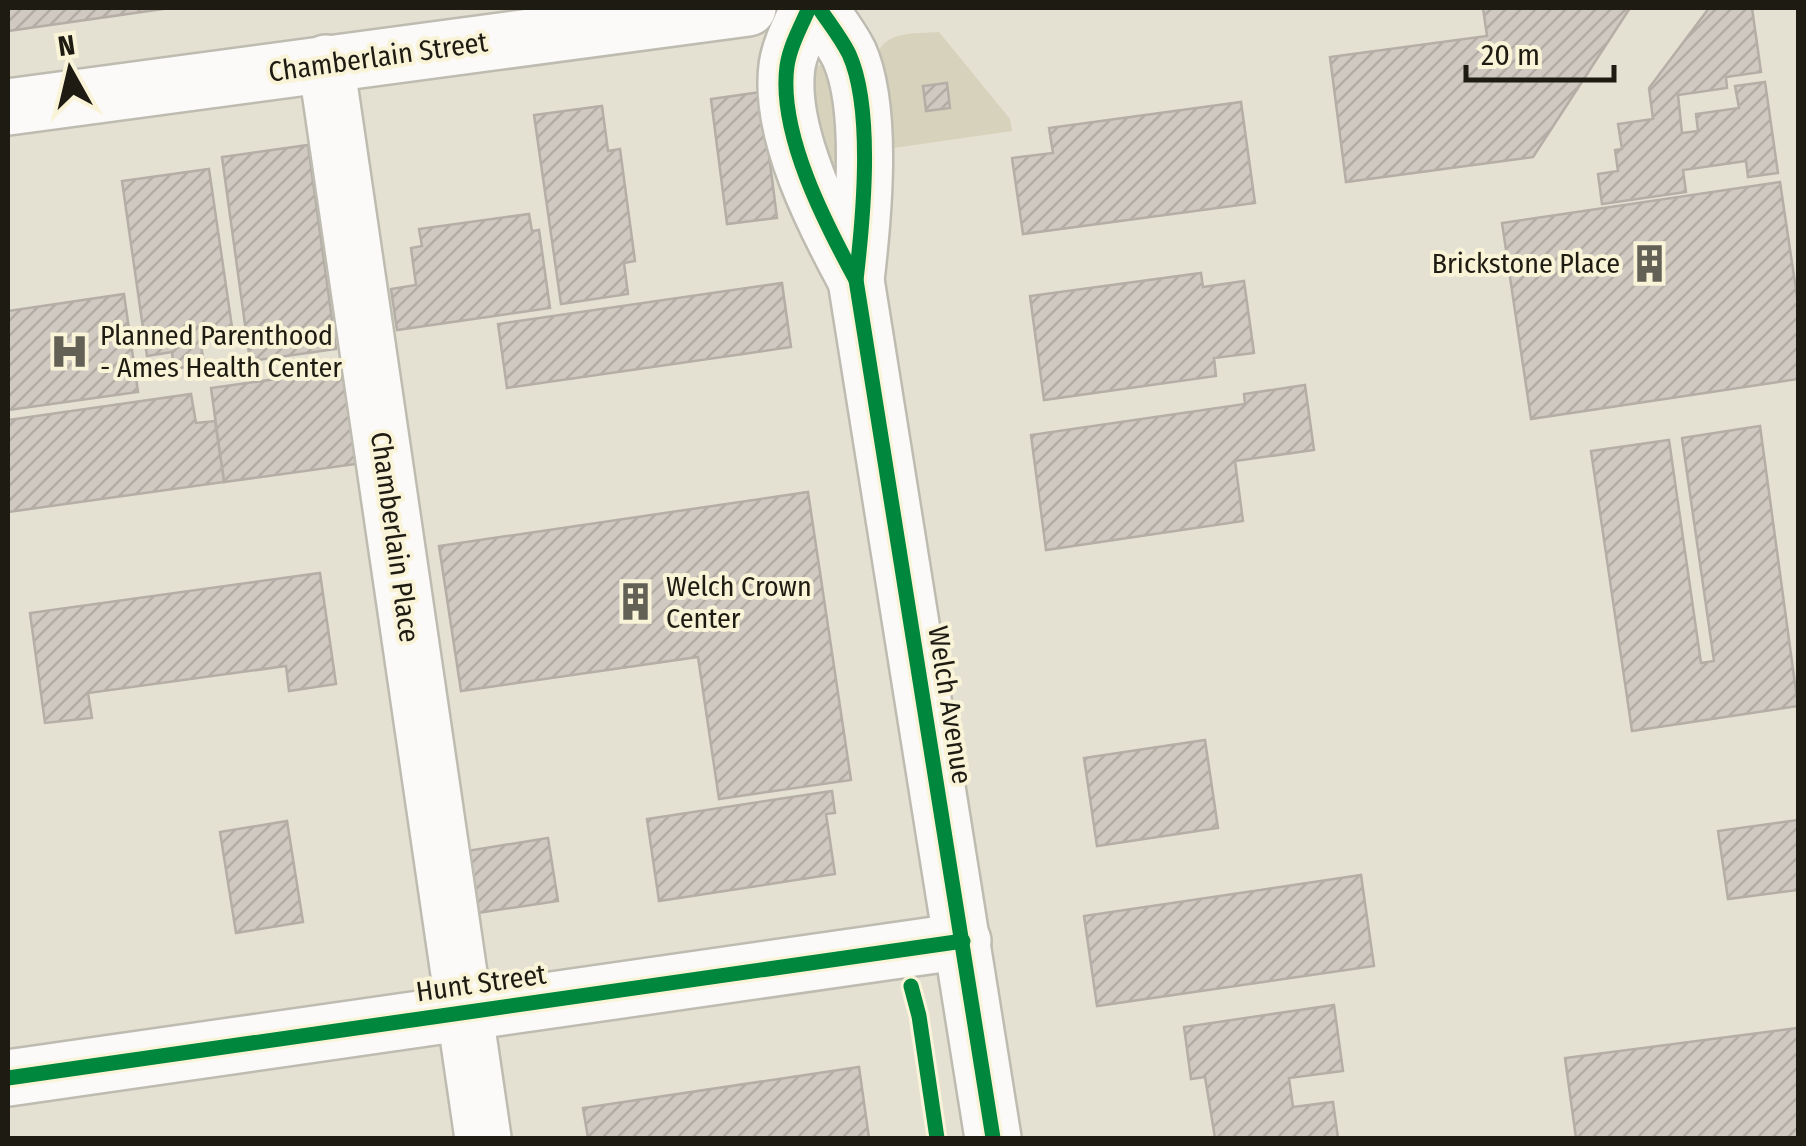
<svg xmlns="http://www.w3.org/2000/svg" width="1806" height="1146" font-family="'Fira Sans Condensed',sans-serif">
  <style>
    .green { fill: #d7d2bc }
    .building { fill: url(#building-hatch); stroke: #b4aea6; stroke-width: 2.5 }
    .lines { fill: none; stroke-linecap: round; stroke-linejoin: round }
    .minor-casing { stroke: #bebbb0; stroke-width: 60 }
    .minor { stroke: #fbfaf8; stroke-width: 55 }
    .cycleway-casing { stroke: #f9f3d8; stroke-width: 21 }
    .cycleway { stroke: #00873e; stroke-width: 15 }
    .labels { text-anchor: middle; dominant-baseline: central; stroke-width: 8; stroke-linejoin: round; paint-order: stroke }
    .street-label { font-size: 28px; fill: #1e1b12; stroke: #f9f3d8 }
    .poi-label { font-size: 28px; fill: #1e1b12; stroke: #f9f3d8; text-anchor: start }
  </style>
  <defs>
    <pattern id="building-hatch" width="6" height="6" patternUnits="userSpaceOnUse" patternTransform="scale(2.5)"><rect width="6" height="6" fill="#d0c9c1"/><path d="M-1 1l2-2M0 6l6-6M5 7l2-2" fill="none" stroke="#b2aca5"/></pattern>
  </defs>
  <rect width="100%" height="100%" fill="#e4e1d3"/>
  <!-- green -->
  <g class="green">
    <path d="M 939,32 L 1010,119 L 1012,131 L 887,149 L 877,54 C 887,30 916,34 939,32 Z"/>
    <path d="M 827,65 L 840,112 L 836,162 L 832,165 L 827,161 L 808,117 L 810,66 Z"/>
  </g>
  <!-- building -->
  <g class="building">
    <path d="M 8,8 L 170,8 L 8,31 Z"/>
    <path d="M 1483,8 L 1630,8 L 1533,157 L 1346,182 L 1330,57 L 1487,36 Z"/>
    <path d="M 1709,8 L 1752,8 L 1761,72 L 1726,77 L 1727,88 L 1678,95 L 1682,133 L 1698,131 L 1696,114 L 1739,108 L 1735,86 L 1765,82 L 1778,173 L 1748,177 L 1746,161 L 1683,170 L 1686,192 L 1602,204 L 1598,174 L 1618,171 L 1615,150 L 1622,149 L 1618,124 L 1653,119 L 1649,88 Z"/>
    <path d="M 947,83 L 950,108 L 926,111 L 923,86 Z"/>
    <path d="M 761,92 L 777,218 L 727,224 L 711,99 Z"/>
    <path d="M 1241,102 L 1255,203 L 1023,234 L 1012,158 L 1053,153 L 1049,128 Z"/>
    <path d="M 602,106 L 608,151 L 620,149 L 635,261 L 624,263 L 628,294 L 561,304 L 534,115 Z"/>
    <path d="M 308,145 L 336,349 L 250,361 L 222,157 Z"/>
    <path d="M 209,169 L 233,334 L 200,339 L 204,364 L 174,369 L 172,352 L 147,356 L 122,181 Z"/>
    <path d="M 1780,182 L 1798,303 L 1798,379 L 1531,419 L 1502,223 Z"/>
    <path d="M 529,214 L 532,231 L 539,230 L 550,308 L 397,330 L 391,289 L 416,285 L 411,248 L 422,246 L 419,229 Z"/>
    <path d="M 1201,273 L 1203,287 L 1244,281 L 1254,353 L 1214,358 L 1216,376 L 1044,400 L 1030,296 Z"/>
    <path d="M 782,283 L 791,347 L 507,388 L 498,324 Z"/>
    <path d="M 124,294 L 138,392 L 8,410 L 8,311 Z"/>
    <path d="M 350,369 L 363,463 L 224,482 L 211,388 Z"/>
    <path d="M 1305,385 L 1314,450 L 1235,461 L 1243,521 L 1046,550 L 1031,435 L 1245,404 L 1244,394 Z"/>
    <path d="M 191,394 L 196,423 L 215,421 L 224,482 L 8,512 L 8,420 Z"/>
    <path d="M 1760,426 L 1798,706 L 1632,731 L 1591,451 L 1669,440 L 1701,663 L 1714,661 L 1682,438 Z"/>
    <path d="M 808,492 L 851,780 L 719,799 L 698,657 L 461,691 L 439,546 Z"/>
    <path d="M 320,573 L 336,684 L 289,691 L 286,666 L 88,693 L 92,718 L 45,723 L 30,613 Z"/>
    <path d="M 1205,740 L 1218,828 L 1097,846 L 1084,758 Z"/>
    <path d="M 832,791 L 835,813 L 826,814 L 835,874 L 659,901 L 647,819 Z"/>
    <path d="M 1798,820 L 1798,890 L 1728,899 L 1718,831 Z"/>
    <path d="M 287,821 L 303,922 L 236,933 L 220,832 Z"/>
    <path d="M 548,838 L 558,901 L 477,913 L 467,851 Z"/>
    <path d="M 1361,875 L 1374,966 L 1097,1006 L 1084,916 Z"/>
    <path d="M 1334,1005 L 1343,1071 L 1289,1078 L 1293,1107 L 1333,1102 L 1338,1138 L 1215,1138 L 1205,1077 L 1191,1079 L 1184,1027 Z"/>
    <path d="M 1798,1028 L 1798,1138 L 1576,1138 L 1565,1058 Z"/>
    <path d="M 859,1067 L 869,1138 L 588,1138 L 583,1108 Z"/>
  </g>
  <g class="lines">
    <defs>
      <g id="minor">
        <path d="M 809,8 C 801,26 790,46 787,66 C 778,133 825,223 856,280"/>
        <path d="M 819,8 C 829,23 841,38 849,54 C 874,109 863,220 856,280 L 993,1138"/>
        <path d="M 326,63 L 483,1138"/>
        <path d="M 8,107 L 748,8"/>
        <path d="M 8,1078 L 963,941"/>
      </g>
    </defs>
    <!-- minor casing -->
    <use href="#minor" class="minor-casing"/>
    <!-- minor -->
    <use href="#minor" class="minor"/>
    <defs>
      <g id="cycleway">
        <path d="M 809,8 C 801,26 790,46 787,66 C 778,133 825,223 856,280"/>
        <path d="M 819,8 C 829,23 841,38 849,54 C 874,109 863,220 856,280 L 993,1138"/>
        <path d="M 911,986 L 919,1016 L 937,1138"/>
        <path d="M 8,1078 L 963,941"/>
      </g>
    </defs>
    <!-- cycleway casing -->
    <use href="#cycleway" class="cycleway-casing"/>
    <!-- cycleway -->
    <use href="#cycleway" class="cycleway"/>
  </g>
  <!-- icons -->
  <defs>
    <symbol id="building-bare" viewBox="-9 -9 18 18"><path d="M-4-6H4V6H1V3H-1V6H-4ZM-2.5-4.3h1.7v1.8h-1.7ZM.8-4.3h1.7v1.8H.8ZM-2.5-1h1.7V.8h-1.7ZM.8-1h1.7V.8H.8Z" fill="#636056" stroke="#f9f3d8" stroke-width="2.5" paint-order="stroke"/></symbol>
    <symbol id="hospital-bare" viewBox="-9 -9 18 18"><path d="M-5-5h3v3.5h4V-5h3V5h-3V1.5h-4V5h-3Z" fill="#636056" stroke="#f9f3d8" stroke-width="2.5" paint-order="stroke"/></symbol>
  </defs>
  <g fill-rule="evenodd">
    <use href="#building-bare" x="1622" y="236" width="55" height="55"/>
    <use href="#hospital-bare" x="42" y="324" width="55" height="55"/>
    <use href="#building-bare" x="608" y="574" width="55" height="55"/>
  </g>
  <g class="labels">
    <!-- street labels -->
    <g class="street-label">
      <text transform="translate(378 57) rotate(-8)">Chamberlain Street</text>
      <text transform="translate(395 537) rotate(82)">Chamberlain Place</text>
      <text transform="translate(950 705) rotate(81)">Welch Avenue</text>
      <text transform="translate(481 983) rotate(-8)">Hunt Street</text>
    </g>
    <!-- poi labels -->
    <g class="poi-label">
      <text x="1620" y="263" text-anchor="end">Brickstone Place</text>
      <text x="100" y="335">Planned Parenthood<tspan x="100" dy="32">- Ames Health Center</tspan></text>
      <text x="666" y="586">Welch Crown<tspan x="666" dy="32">Center</tspan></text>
    </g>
  </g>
  <!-- border -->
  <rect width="1806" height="1146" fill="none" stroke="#1e1b12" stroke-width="20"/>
  <!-- north arrow -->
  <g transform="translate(70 70) rotate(352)" stroke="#f9f3d8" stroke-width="8" paint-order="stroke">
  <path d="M0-8L18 38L0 25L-18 38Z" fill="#1e1b12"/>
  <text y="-15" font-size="28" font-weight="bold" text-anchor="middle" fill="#1e1b12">N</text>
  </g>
  <!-- scale -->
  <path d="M1466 65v15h148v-15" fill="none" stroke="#1e1b12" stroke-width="5"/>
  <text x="1481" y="65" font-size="30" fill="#1e1b12" stroke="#f9f3d8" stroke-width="8" paint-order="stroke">20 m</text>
</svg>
